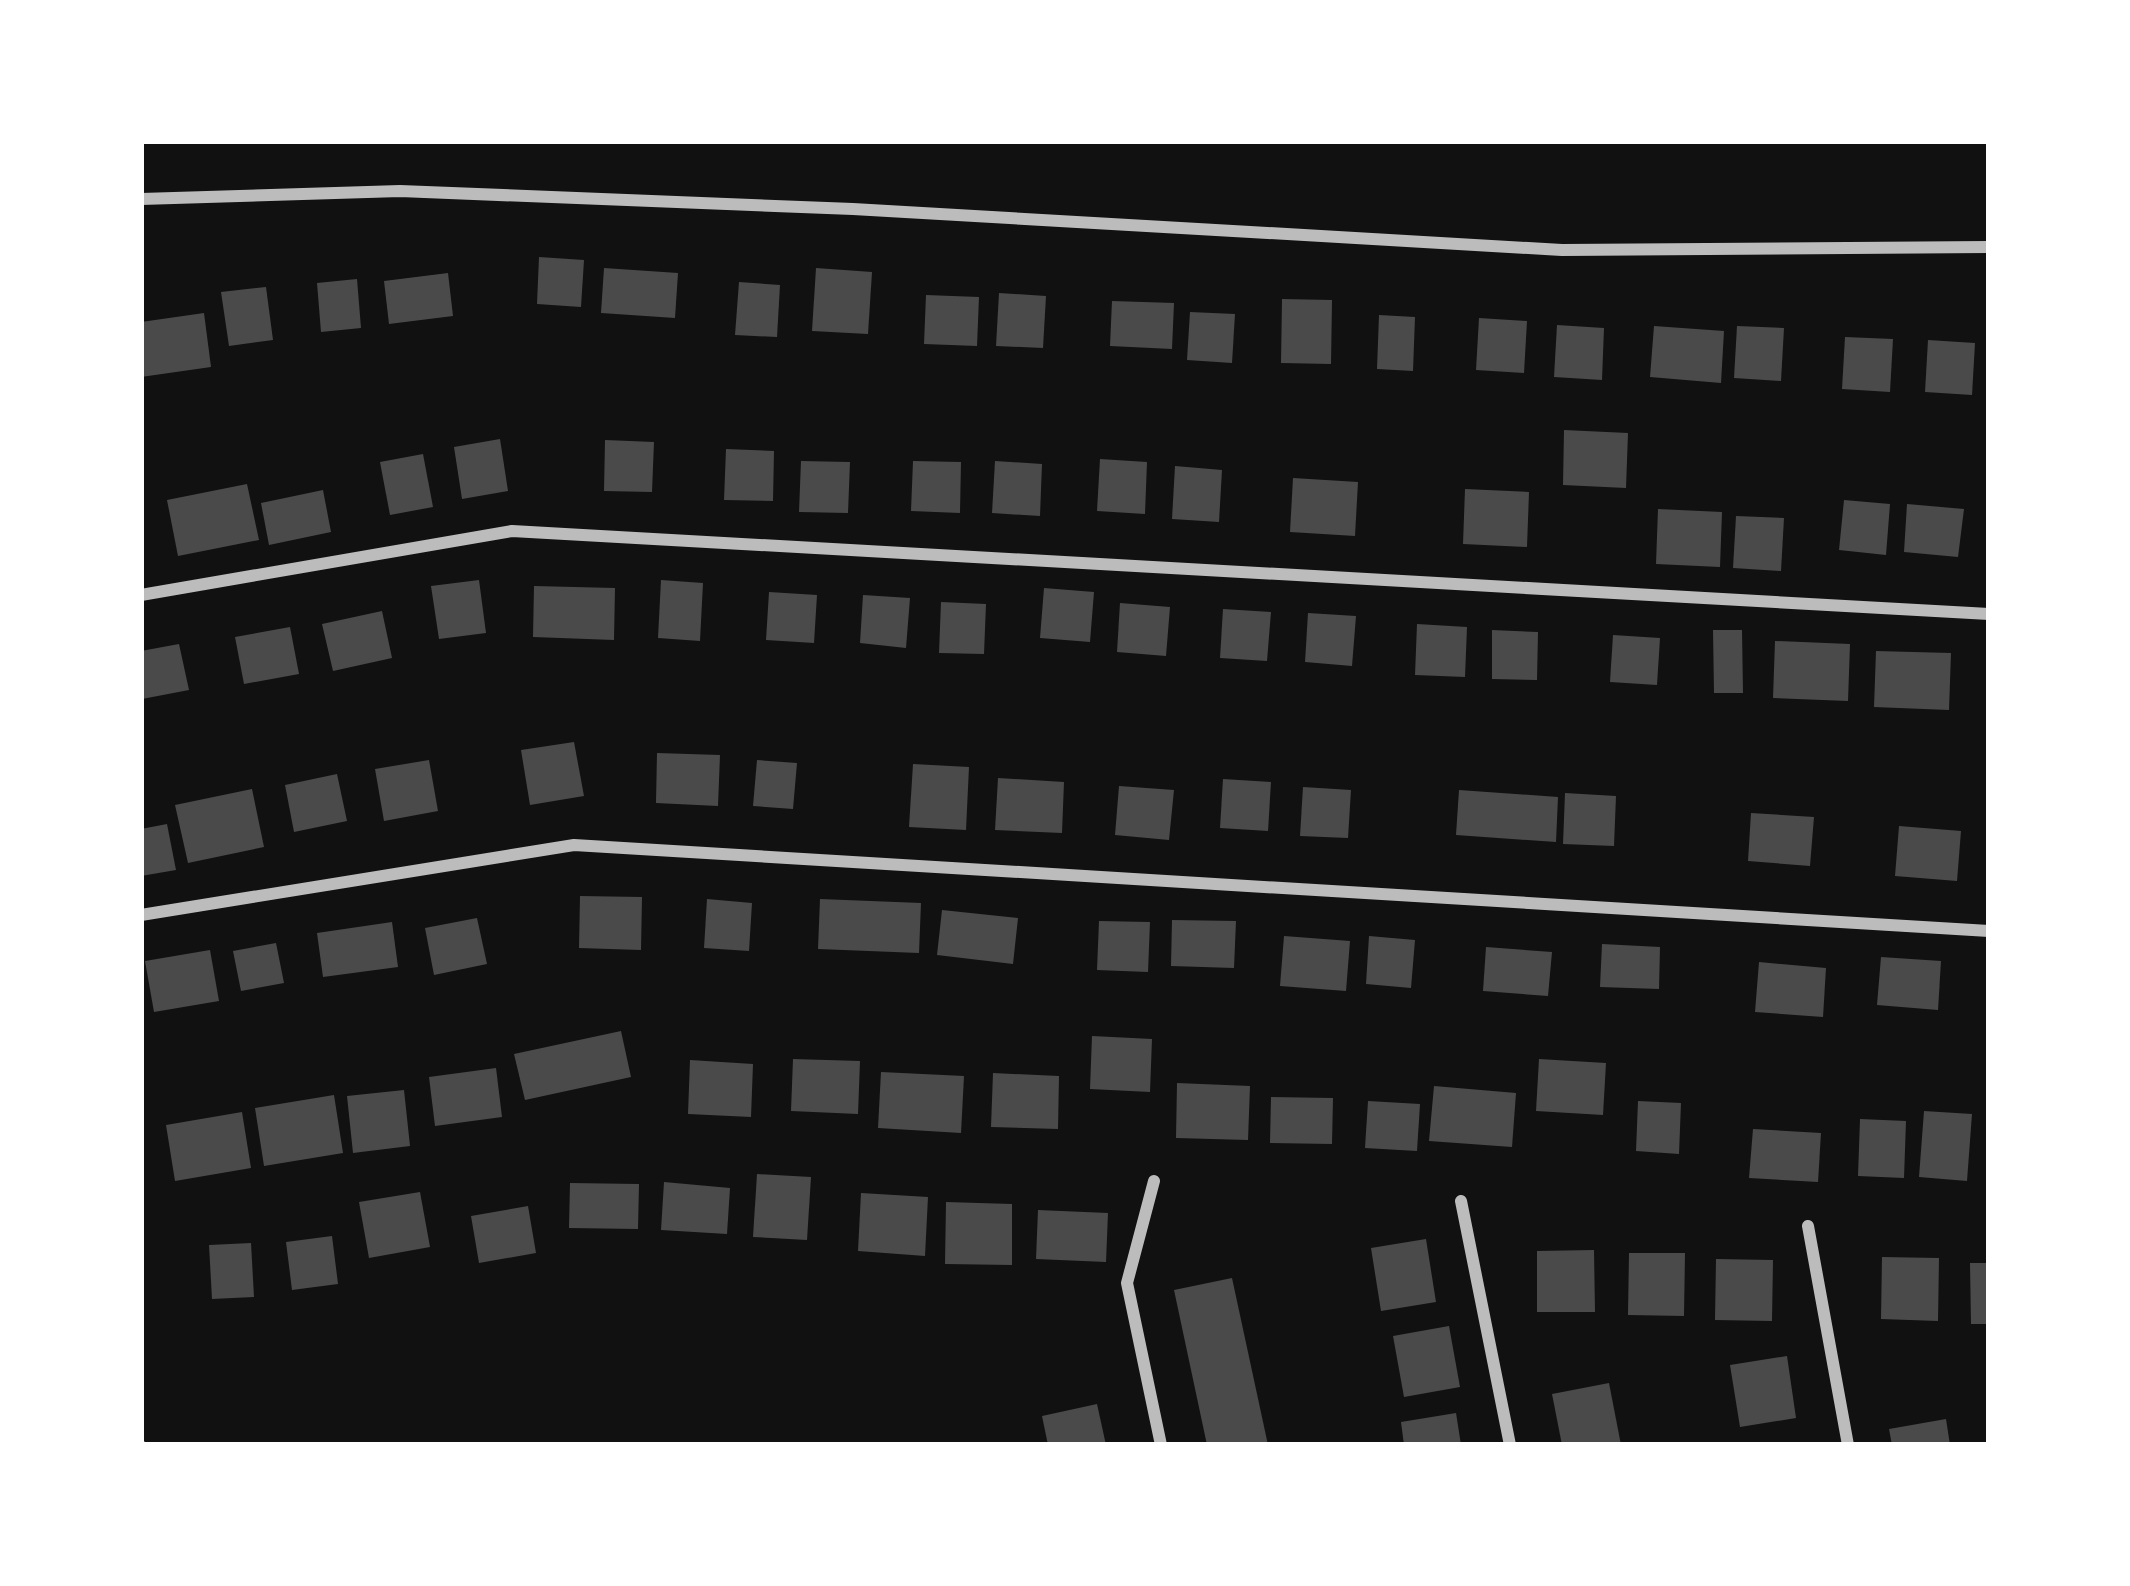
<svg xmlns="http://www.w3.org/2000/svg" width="2130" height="1586" font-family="'Source Sans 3',sans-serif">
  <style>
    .building { fill: #4a4a4a }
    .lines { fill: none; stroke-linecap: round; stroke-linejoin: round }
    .path { stroke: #f5f5f5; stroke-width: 6 }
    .minor { stroke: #bcbcbc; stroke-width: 12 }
  </style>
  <rect width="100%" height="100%" fill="#111"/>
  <!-- building -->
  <g class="building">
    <path d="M 539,257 L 584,260 L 581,307 L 537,304 Z"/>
    <path d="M 604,268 L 678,273 L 675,318 L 601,313 Z"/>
    <path d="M 816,268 L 872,272 L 868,334 L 812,331 Z"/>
    <path d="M 448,273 L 453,316 L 389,324 L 384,281 Z"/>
    <path d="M 357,279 L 361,328 L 321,332 L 317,283 Z"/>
    <path d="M 739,282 L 780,285 L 777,337 L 735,335 Z"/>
    <path d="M 266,287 L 273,340 L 229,346 L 221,292 Z"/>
    <path d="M 999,293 L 1046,296 L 1043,348 L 996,346 Z"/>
    <path d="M 926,295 L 979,297 L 977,346 L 924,344 Z"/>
    <path d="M 1282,299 L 1332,300 L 1331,364 L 1281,363 Z"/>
    <path d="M 1112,301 L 1174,303 L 1172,349 L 1110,346 Z"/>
    <path d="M 1190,312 L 1235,314 L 1232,363 L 1187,360 Z"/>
    <path d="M 204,313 L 211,367 L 141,377 L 141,322 Z"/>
    <path d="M 1379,315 L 1415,317 L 1413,371 L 1377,369 Z"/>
    <path d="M 1479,318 L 1527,321 L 1524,373 L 1476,370 Z"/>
    <path d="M 1557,325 L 1604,328 L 1602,380 L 1554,377 Z"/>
    <path d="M 1654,326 L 1724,331 L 1721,383 L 1650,377 Z"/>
    <path d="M 1737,326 L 1784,328 L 1781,381 L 1734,378 Z"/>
    <path d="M 1845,337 L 1893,339 L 1890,392 L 1842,389 Z"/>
    <path d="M 1928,340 L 1975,343 L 1972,395 L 1925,392 Z"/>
    <path d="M 1564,430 L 1628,433 L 1626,488 L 1563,485 Z"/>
    <path d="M 500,439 L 508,491 L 462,499 L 454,447 Z"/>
    <path d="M 605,440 L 654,442 L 652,492 L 604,491 Z"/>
    <path d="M 726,449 L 774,451 L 773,501 L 724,500 Z"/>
    <path d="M 423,454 L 433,507 L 390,515 L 380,462 Z"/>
    <path d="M 1100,459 L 1147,462 L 1145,514 L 1097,511 Z"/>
    <path d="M 801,461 L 850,462 L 848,513 L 799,512 Z"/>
    <path d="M 913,461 L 961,462 L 960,513 L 911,511 Z"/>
    <path d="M 995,461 L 1042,464 L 1040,516 L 992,513 Z"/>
    <path d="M 1175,466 L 1222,470 L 1219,522 L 1172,519 Z"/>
    <path d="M 1293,478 L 1358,482 L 1355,536 L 1290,532 Z"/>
    <path d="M 247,484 L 259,540 L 178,556 L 167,500 Z"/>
    <path d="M 1465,489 L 1529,492 L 1527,547 L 1463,544 Z"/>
    <path d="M 323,490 L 331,532 L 269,545 L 261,503 Z"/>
    <path d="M 1844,500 L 1890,504 L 1886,555 L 1839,550 Z"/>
    <path d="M 1907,504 L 1964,509 L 1958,557 L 1904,552 Z"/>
    <path d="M 1658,509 L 1722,512 L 1720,567 L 1656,564 Z"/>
    <path d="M 1736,516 L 1784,518 L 1781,571 L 1733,568 Z"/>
    <path d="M 479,580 L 486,633 L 439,639 L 431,586 Z"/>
    <path d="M 661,580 L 703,583 L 700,641 L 658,638 Z"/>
    <path d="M 534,586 L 615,588 L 614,640 L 533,637 Z"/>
    <path d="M 1044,588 L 1094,592 L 1090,642 L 1040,638 Z"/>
    <path d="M 769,592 L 817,595 L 814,643 L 766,640 Z"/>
    <path d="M 863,595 L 910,598 L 906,648 L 860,643 Z"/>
    <path d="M 941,602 L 986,604 L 984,654 L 939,653 Z"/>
    <path d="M 1120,603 L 1170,607 L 1166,656 L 1117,652 Z"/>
    <path d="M 1223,609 L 1271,612 L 1267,661 L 1220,658 Z"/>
    <path d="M 382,611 L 392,658 L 333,671 L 322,624 Z"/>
    <path d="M 1308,613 L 1356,616 L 1352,666 L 1305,662 Z"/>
    <path d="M 1417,624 L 1467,627 L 1465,677 L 1415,675 Z"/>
    <path d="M 290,627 L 299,674 L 244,684 L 235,637 Z"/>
    <path d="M 1492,630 L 1538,632 L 1537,680 L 1492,679 Z"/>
    <path d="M 1713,630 L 1742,630 L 1743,693 L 1714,693 Z"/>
    <path d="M 1613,635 L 1660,638 L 1657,685 L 1610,682 Z"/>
    <path d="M 1775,641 L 1850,644 L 1848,701 L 1773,698 Z"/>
    <path d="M 179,644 L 189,690 L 142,699 L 141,651 Z"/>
    <path d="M 1876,651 L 1951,653 L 1949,710 L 1874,707 Z"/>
    <path d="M 574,742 L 584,796 L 530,805 L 521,750 Z"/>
    <path d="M 657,753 L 720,755 L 718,806 L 656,803 Z"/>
    <path d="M 429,760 L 438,811 L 384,821 L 375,769 Z"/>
    <path d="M 757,760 L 797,763 L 793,809 L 753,806 Z"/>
    <path d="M 913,764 L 969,767 L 966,830 L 909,827 Z"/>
    <path d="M 337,774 L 347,821 L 294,832 L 285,785 Z"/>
    <path d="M 998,778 L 1064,782 L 1062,833 L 995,830 Z"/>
    <path d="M 1223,779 L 1271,782 L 1268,831 L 1220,828 Z"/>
    <path d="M 1119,786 L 1174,790 L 1169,840 L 1115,835 Z"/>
    <path d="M 1303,787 L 1351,790 L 1348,838 L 1300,836 Z"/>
    <path d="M 252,789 L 264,847 L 188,863 L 175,805 Z"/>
    <path d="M 1459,790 L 1558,797 L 1556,842 L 1456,835 Z"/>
    <path d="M 1565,793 L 1616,796 L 1614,846 L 1563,844 Z"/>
    <path d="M 1751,813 L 1814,817 L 1810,866 L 1748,861 Z"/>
    <path d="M 167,824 L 176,870 L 141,876 L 141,829 Z"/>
    <path d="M 1899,826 L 1961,831 L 1957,881 L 1895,876 Z"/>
    <path d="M 580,896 L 642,897 L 641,950 L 579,948 Z"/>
    <path d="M 707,899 L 752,903 L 749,951 L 704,948 Z"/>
    <path d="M 820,899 L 921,903 L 919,953 L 818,949 Z"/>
    <path d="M 942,910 L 1018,918 L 1013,964 L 937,955 Z"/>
    <path d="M 477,918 L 487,964 L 434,975 L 425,928 Z"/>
    <path d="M 1172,920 L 1236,921 L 1234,968 L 1171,966 Z"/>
    <path d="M 1099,921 L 1150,922 L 1148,972 L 1097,970 Z"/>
    <path d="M 392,922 L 398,967 L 323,977 L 317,933 Z"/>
    <path d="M 1284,936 L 1350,941 L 1346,991 L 1280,986 Z"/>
    <path d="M 1369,936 L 1415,940 L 1411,988 L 1366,984 Z"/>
    <path d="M 276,943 L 284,983 L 241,991 L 233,951 Z"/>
    <path d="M 1602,944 L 1660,947 L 1659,989 L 1600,987 Z"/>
    <path d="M 1486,947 L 1552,952 L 1548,996 L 1483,991 Z"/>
    <path d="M 210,950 L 219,1001 L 154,1012 L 145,961 Z"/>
    <path d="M 1881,957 L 1941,961 L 1938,1010 L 1877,1005 Z"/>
    <path d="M 1759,962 L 1826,968 L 1823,1017 L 1755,1012 Z"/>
    <path d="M 621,1031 L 631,1077 L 525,1100 L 514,1054 Z"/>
    <path d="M 1092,1036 L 1152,1039 L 1150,1092 L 1090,1089 Z"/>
    <path d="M 793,1059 L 860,1061 L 858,1114 L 791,1111 Z"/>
    <path d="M 1539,1059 L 1606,1063 L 1603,1115 L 1536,1111 Z"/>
    <path d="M 690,1060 L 753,1064 L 751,1117 L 688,1114 Z"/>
    <path d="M 496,1068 L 502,1117 L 435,1126 L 429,1077 Z"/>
    <path d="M 881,1072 L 964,1076 L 961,1133 L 878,1128 Z"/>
    <path d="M 993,1073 L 1059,1076 L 1058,1129 L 991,1127 Z"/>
    <path d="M 1177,1083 L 1250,1086 L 1248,1140 L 1176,1138 Z"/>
    <path d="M 1434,1086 L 1516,1093 L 1512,1147 L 1429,1141 Z"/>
    <path d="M 404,1090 L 410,1146 L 353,1153 L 347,1096 Z"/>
    <path d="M 334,1095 L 343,1153 L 264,1166 L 255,1108 Z"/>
    <path d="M 1271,1097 L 1333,1098 L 1332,1144 L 1270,1143 Z"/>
    <path d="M 1368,1101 L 1420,1104 L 1417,1151 L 1365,1148 Z"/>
    <path d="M 1638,1101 L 1681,1103 L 1679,1154 L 1636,1151 Z"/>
    <path d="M 1924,1111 L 1972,1114 L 1967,1181 L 1919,1177 Z"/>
    <path d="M 242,1112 L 251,1168 L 175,1181 L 166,1125 Z"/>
    <path d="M 1860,1119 L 1906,1121 L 1904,1178 L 1858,1176 Z"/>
    <path d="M 1753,1129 L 1821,1133 L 1818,1182 L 1749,1178 Z"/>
    <path d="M 757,1174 L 811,1177 L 807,1240 L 753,1237 Z"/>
    <path d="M 664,1182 L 730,1188 L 727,1234 L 661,1230 Z"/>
    <path d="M 570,1183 L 639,1184 L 638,1229 L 569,1228 Z"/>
    <path d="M 420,1192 L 430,1247 L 369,1258 L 359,1202 Z"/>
    <path d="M 861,1193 L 928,1197 L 925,1256 L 858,1251 Z"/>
    <path d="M 946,1202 L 1012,1204 L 1012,1265 L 945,1264 Z"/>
    <path d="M 528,1206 L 536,1253 L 479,1263 L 471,1216 Z"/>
    <path d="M 1038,1210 L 1108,1213 L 1106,1262 L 1036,1259 Z"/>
    <path d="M 332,1236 L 338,1284 L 292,1290 L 286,1242 Z"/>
    <path d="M 1426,1239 L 1436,1302 L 1381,1311 L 1371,1248 Z"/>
    <path d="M 251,1243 L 254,1297 L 212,1299 L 209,1245 Z"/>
    <path d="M 1594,1250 L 1595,1312 L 1537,1312 L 1537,1251 Z"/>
    <path d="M 1629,1253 L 1685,1253 L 1684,1316 L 1628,1315 Z"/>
    <path d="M 1882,1257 L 1939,1258 L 1938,1321 L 1881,1319 Z"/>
    <path d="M 1716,1259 L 1773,1260 L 1772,1321 L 1715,1320 Z"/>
    <path d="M 1970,1263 L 1989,1263 L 1989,1324 L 1971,1324 Z"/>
    <path d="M 1232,1278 L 1268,1445 L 1207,1445 L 1174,1290 Z"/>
    <path d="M 1449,1326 L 1460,1387 L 1404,1397 L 1393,1336 Z"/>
    <path d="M 1787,1356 L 1796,1418 L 1740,1427 L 1730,1365 Z"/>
    <path d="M 1609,1383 L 1621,1445 L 1562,1445 L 1552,1394 Z"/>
    <path d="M 1097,1404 L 1106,1445 L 1048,1445 L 1042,1416 Z"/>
    <path d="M 1456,1413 L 1461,1445 L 1404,1445 L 1401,1422 Z"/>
    <path d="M 1946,1419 L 1950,1445 L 1892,1445 L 1889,1429 Z"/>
  </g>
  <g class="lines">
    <!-- path -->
    <path class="path" d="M 141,1442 L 143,1445"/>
    <!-- minor -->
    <g class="minor">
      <path d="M 141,199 L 400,191 L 853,209 L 1562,250 L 1989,247"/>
      <path d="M 141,595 L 512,531 L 1989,614"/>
      <path d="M 141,915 L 574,845 L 1989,931"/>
      <path d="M 1154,1181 L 1127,1283 L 1161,1445"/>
      <path d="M 1461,1201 L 1510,1445"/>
      <path d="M 1808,1226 L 1848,1445"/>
    </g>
  </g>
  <!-- border -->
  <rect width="2130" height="1586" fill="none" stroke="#ffffff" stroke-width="288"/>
</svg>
